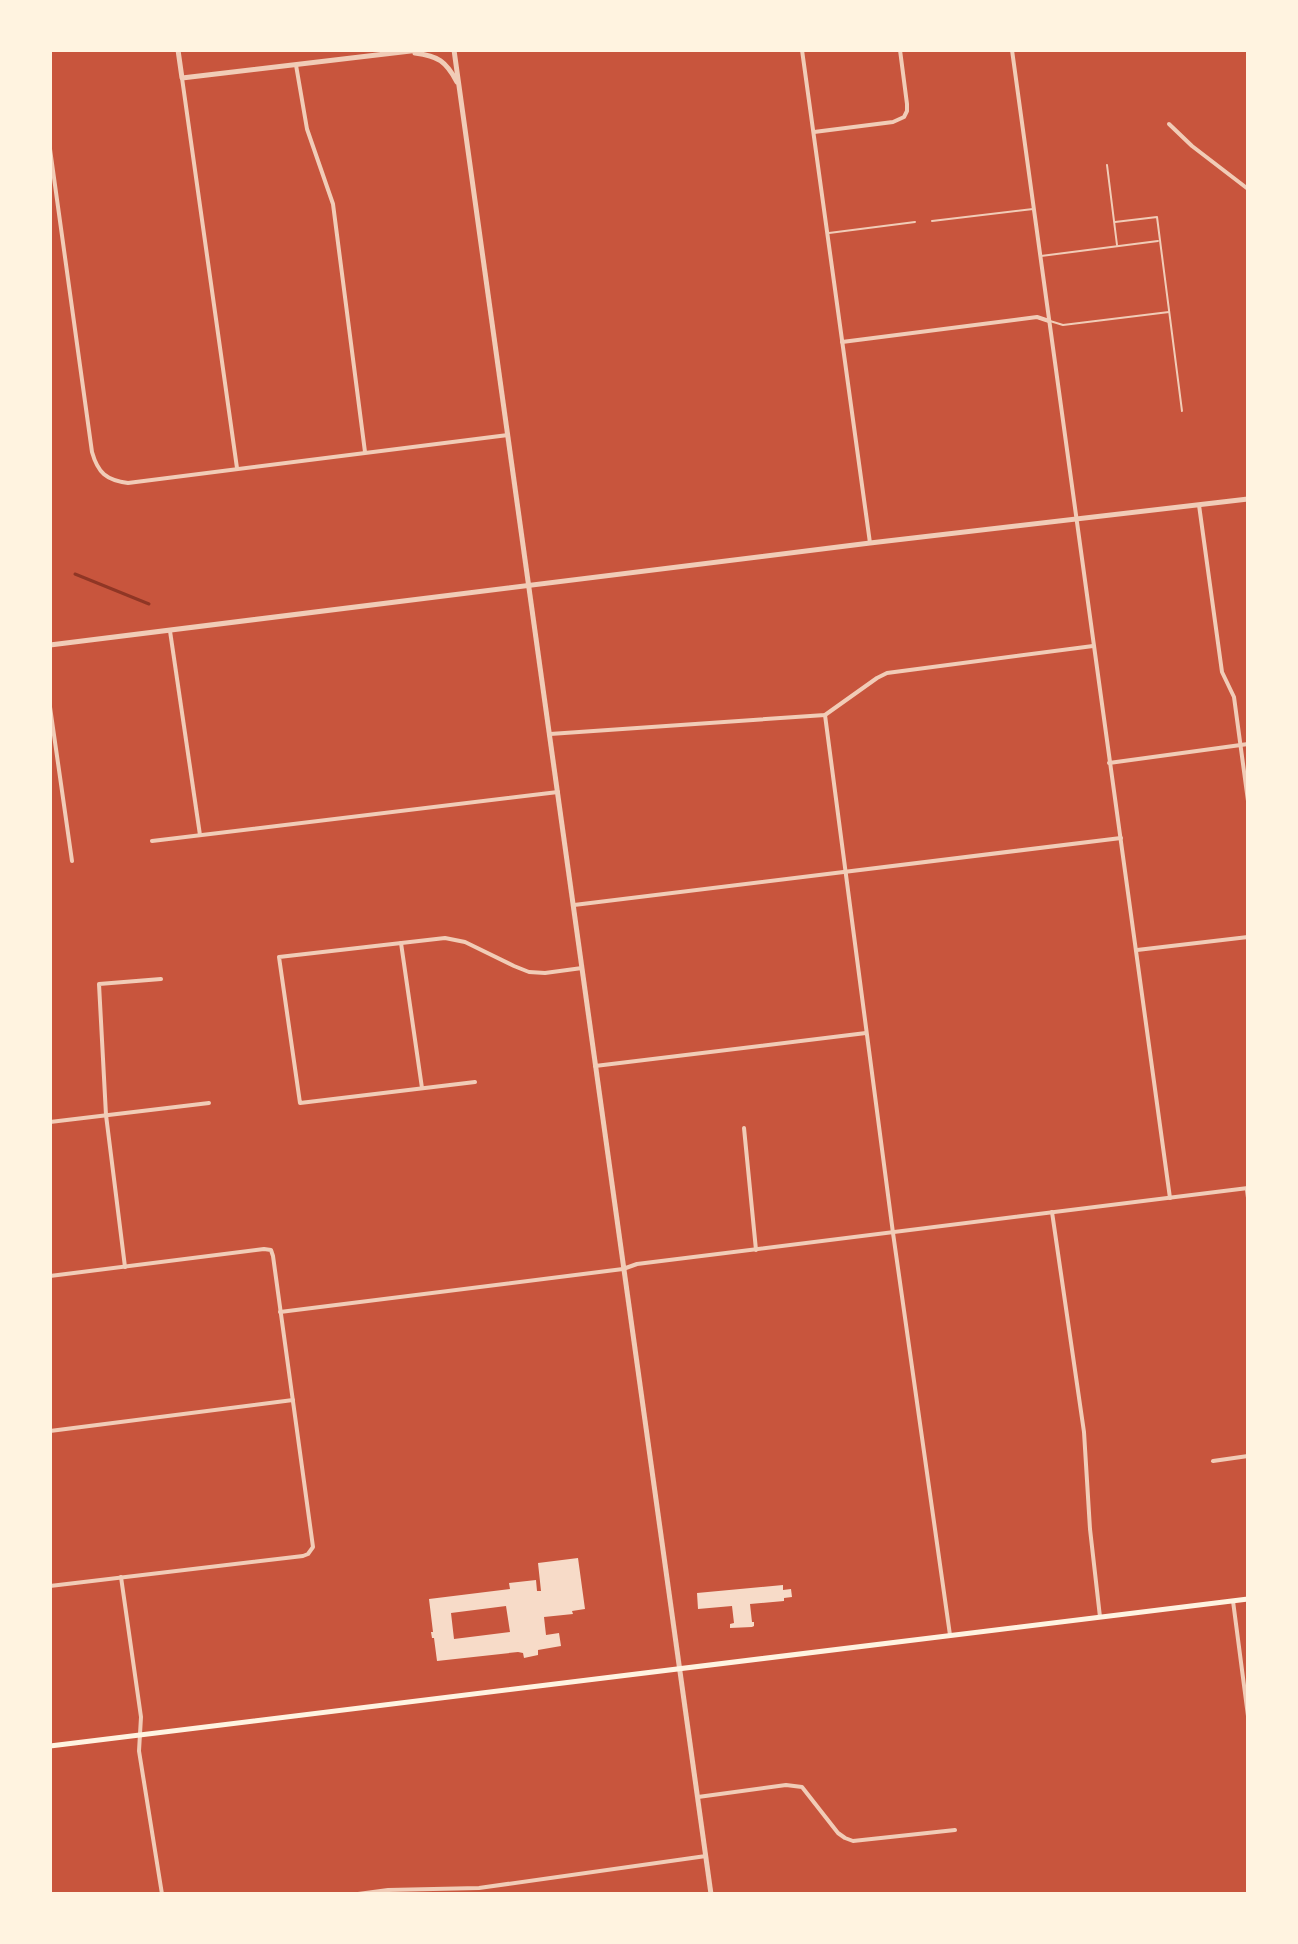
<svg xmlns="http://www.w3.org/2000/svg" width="1298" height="1944" font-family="'Roboto Condensed',sans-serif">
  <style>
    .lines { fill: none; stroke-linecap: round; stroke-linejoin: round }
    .stream { stroke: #8f3625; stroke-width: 3 }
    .building { fill: #f7dbc8; fill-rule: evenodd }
    .service { stroke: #f1ccb7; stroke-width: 2 }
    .minor { stroke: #f1ccb7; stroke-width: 4 }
    .tertiary { stroke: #f1ccb7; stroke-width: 5 }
    .secondary { stroke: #fff3e0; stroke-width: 5 }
  </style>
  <rect width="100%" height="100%" fill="#c8553d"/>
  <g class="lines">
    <!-- stream -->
    <path class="stream" d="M 75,574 L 149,604"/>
  </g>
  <!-- building -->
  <g class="building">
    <path d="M 578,1558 L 585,1609 L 572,1611 L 573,1614 L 544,1617 L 546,1635 L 559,1633 L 561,1646 L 538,1650 L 538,1655 L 524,1658 L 523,1653 L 518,1652 L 437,1661 L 434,1638 L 432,1638 L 431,1632 L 433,1632 L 429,1599 L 510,1589 L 509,1583 L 536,1580 L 537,1591 L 541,1591 L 538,1563 ZM 506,1606 L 510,1632 L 454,1639 L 451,1613 Z"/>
    <path d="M 783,1585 L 783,1590 L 791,1589 L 792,1597 L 784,1598 L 784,1601 L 750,1604 L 752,1622 L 754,1622 L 754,1626 L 752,1627 L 730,1628 L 730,1624 L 734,1623 L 732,1606 L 698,1609 L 697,1593 Z"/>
  </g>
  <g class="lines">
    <!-- service -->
    <g class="service">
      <path d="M 1107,165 L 1117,245"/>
      <path d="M 932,221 L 1033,209"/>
      <path d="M 1115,222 L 1157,217 L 1182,411"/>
      <path d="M 829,233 L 915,222"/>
      <path d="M 1041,256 L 1158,241"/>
      <path d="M 1050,321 L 1063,325 L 1169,312"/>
      <path d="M 1246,1190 L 1248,1206"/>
    </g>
    <!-- minor -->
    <g class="minor">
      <path d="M 802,50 L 870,543"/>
      <path d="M 1012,50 L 1170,1198"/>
      <path d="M 296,65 L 307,129 L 333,204 L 365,452"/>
      <path d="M 182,78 L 237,468"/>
      <path d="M 1169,124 L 1192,146 L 1248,189"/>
      <path d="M 814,132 L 893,122 L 904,117 L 907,111 L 907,104 L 900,50"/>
      <path d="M 50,149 L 92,452 C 98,473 106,480 128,483 L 508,435"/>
      <path d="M 842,342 L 1037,317 L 1049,321"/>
      <path d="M 1199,505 L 1222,672 L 1234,697 L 1248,801"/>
      <path d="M 170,631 L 200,835"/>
      <path d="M 50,707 L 72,861"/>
      <path d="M 825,715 L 893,1233 L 950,1635"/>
      <path d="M 550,734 L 825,715 L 877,678 L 887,673 L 1093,646"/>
      <path d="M 1109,763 L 1248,744"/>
      <path d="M 152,841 L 558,792"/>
      <path d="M 574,905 L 1121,838"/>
      <path d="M 401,943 L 422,1088"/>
      <path d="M 1137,950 L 1248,937"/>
      <path d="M 595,1066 L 866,1033"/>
      <path d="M 475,1082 L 300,1103 L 279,957 L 445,938 L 465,942 L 514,966 L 529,972 L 545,973 L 582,968"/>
      <path d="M 50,1122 L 209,1103"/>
      <path d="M 744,1128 L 756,1250"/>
      <path d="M 1052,1212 L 1084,1432 L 1090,1529 L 1100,1617"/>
      <path d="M 125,1267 L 106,1115 L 99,984 L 161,979"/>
      <path d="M 50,1276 L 264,1249 L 271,1250 L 273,1256 L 313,1547 L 308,1554 L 303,1556 L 50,1586"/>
      <path d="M 280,1312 L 623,1269 L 637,1264 L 1248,1188"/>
      <path d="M 50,1431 L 293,1400"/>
      <path d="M 1213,1461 L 1248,1456"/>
      <path d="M 121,1577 L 141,1717 L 139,1751 L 162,1894"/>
      <path d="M 1233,1601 L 1248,1716"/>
      <path d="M 698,1797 L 786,1785 L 802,1787 L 838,1833 L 845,1838 L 853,1841 L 955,1830"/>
      <path d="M 358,1894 L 388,1890 L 479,1888 L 706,1856"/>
    </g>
    <!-- tertiary -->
    <g class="tertiary">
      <path d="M 178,50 L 182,78 L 419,50"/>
      <path d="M 454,50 L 711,1894"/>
      <path d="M 415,53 C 438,56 446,61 457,82"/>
      <path d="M 50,645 L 870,543 L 1248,499"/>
    </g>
    <!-- secondary -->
    <path class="secondary" d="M 50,1746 L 1248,1599"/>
  </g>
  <!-- border -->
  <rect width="1298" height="1944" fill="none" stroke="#fff3e0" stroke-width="104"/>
</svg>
